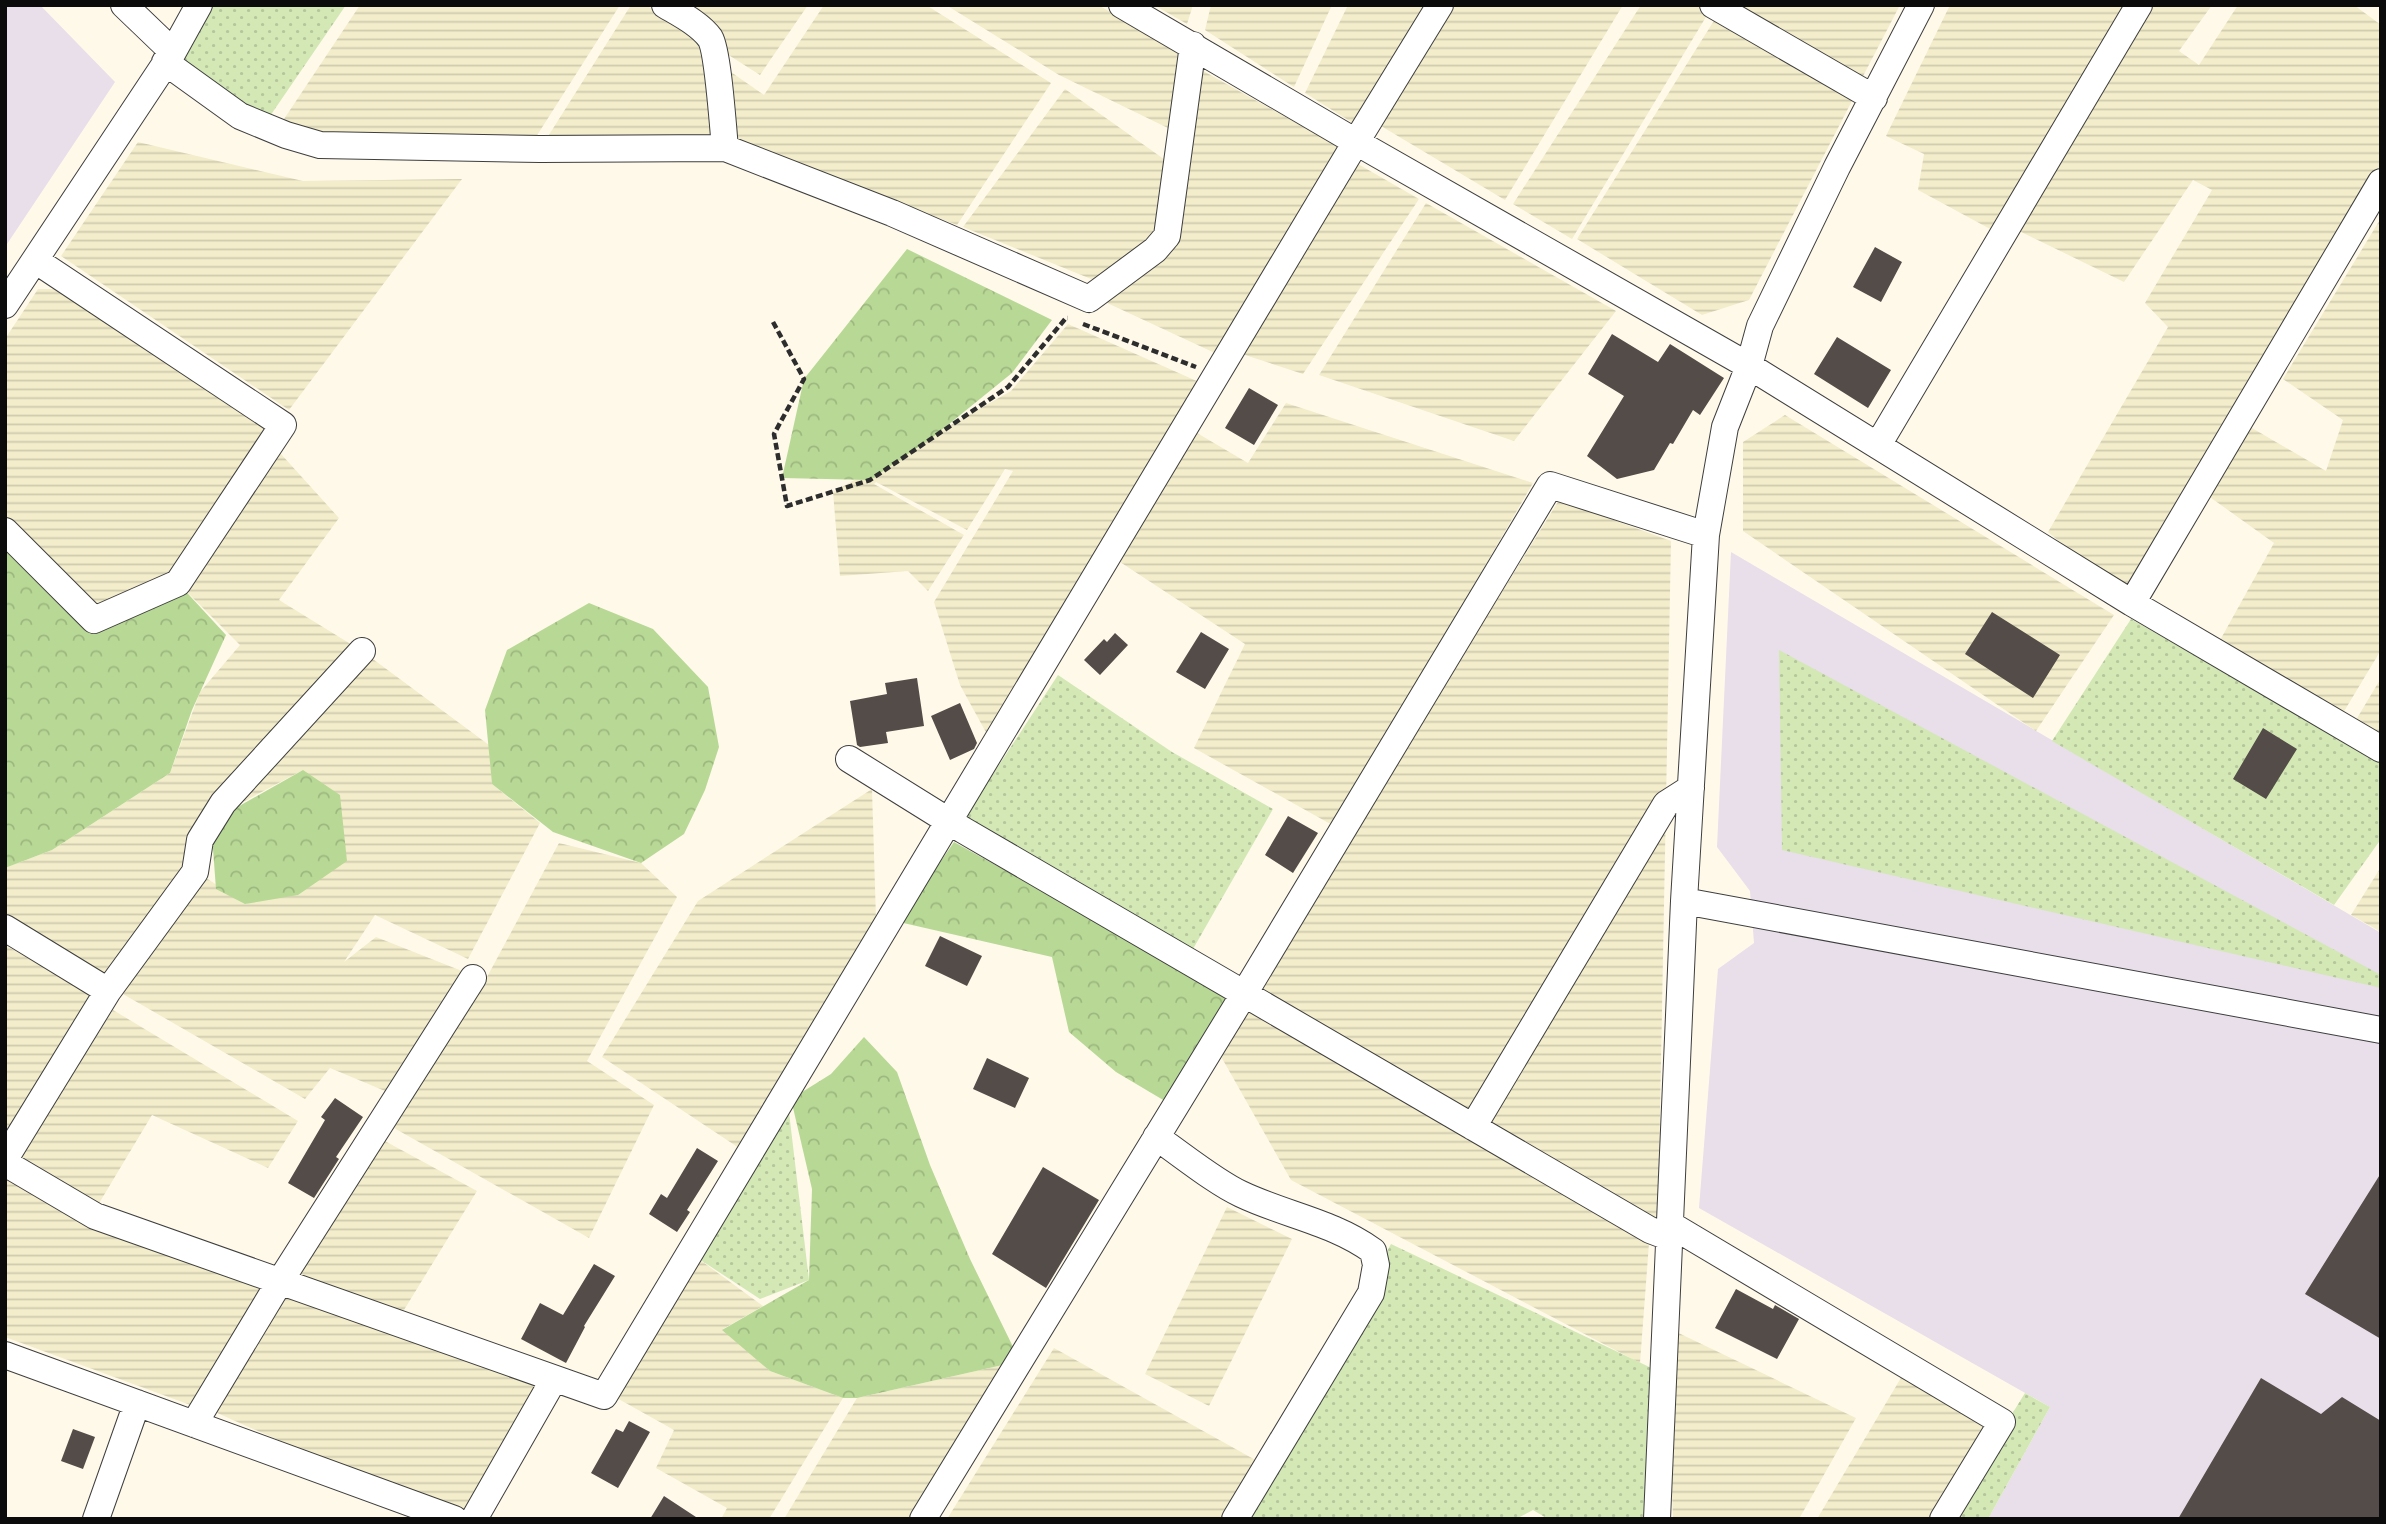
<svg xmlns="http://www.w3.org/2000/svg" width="2386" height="1524" viewBox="0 0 2386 1524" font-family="Georgia,serif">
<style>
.industrial{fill:#e8dfea}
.farmland{fill:url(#farmland-rules);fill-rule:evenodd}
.grass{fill:url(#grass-dots)}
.forest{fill:url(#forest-crowns)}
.building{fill:#544c48}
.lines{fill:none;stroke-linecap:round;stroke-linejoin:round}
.minor-casing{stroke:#3e3e3e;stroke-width:28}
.path{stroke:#2d2d2d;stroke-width:4.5;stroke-dasharray:7 3.5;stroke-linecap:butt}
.minor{stroke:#fff;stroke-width:26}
</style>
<defs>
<pattern id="farmland-rules" width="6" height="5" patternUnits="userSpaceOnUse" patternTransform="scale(1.75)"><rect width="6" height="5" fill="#f3edcb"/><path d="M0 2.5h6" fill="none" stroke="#cfcaad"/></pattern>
<pattern id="grass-dots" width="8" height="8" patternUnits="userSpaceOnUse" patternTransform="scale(1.75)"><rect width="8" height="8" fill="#d3e8b5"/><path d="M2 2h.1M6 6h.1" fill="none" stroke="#b4c69a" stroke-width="1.8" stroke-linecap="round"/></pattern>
<pattern id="forest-crowns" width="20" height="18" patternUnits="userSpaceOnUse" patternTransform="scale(1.75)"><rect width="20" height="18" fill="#b8d895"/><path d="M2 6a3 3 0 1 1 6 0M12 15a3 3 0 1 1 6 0" fill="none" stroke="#9db87f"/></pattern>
</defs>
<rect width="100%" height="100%" fill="#fff9ea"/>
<path class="industrial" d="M5,5H40L115,82L5,247Z
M1731,552L2381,933V1519H1988L2050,1407L1699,1208L1718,969L1754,943L1750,891L1717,847Z"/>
<path class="farmland" d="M360,5H620L529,148L276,131Z
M631,5H646L696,38L705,53L712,140L540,149Z
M684,5H808L760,75L727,54Z
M824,5H926L1051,83L957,225L736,141L728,70L764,95Z
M946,5H1098L1175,48L1182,57L1172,130L1059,75Z
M1154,5H1193L1187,24Z
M1211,5H1332L1294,87L1205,30Z
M1348,5H1428L1356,125L1305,93Z
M1449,5H1623L1505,200L1376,123Z
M1641,5H1698L1709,12L1572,239L1513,204Z
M1747,5H1900L1860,82L1742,13Z
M1950,5H2119L2127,10L1992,230L1918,190L1924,154L1886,136Z
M2149,5H2212L2179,51L2199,65L2238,5H2354L2381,25V182L2240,421L2326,471L2343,420L2283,379L2381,218V650L2337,723L2214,651L2274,543L2200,490L2132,603L2048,532L2168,327L2145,303L2212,190L2193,180L2124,282L2017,230Z
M1715,19L1853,99L1749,300L1702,315L1577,239Z
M1198,68L1341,148L1217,354L1105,302L1173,239Z
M1065,89L1168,162L1158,232L1101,283L963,227Z
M138,142L303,181L462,179L289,410L61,256Z
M1358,164L1419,199L1303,374L1239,353Z
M1426,203L1616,311L1514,441L1319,375Z
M38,289H54L265,425L271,443L339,518L279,600L362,651L489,745L492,784L540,823L468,959L375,915L344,962L376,937L462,971L385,1091L330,1068L305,1099L5,926V868L52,850L170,773L200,692L240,645L178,583L94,620L5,519V339ZM303,770L247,904L195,871L226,811Z
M1068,324L1199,382L988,736L960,685L934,602L1013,471L1005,469L967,530L876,482L874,484L964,535L928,591L908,571L840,576L833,492L1011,391Z
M1286,403L1533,483L1334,826L1194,748L1245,644L1120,562L1197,433L1248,463Z
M1785,415L2114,615L2036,731L1743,531V442Z
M1559,500L1671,541L1658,1219L1257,988Z
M2381,678V749L2350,730Z
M872,789L876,919L739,1148L602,1057L698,901Z
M559,843L641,863L677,897L587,1061L654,1105L589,1238L394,1128L480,990Z
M2381,867V932L2351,915Z
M5,945L96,997L5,1145Z
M1247,1004L1650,1230L1640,1363L1291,1180L1219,1053Z
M113,1010L298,1121L268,1168L152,1115L98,1205L18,1161Z
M383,1140L477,1191L396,1323L554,1379L474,1519H457L215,1412Z
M5,1177L264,1289L196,1407L5,1337Z
M1227,1207L1292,1239L1209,1406L1145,1374Z
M696,1257L763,1306L723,1329L770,1371L843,1398L769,1519H721L727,1508L656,1468L674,1430L615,1397Z
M1666,1327L1856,1418L1799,1519H1673Z
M1054,1348L1268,1467L1235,1519H947Z
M1020,1361L923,1519H784L857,1398Z
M1908,1366L2002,1422L1943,1519H1817Z"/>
<path class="grass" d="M211,5H346L268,119L178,62Z
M2131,619L2381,762V839L2334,905L2052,741Z
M1779,650L2381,975V988L1782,850Z
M1058,675L1172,752L1273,809L1193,949L965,817Z
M788,1104L809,1280L760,1299L696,1257Z
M1391,1244L1664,1374L1657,1519H1548L1533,1510L1516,1519H1246L1268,1467Z
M2025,1393L2050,1407L1988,1519H1947Z"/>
<path class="forest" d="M907,249L1052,320L1012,373L933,437L870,480L782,478L804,379Z
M5,539L94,619L178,583L226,635L192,710L170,773L52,850L5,868Z
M589,603L653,629L708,687L719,747L705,790L684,834L641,863L553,832L492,784L485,710L507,650Z
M303,770L340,795L347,861L298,895L245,904L216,889L211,822Z
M954,842L1231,996L1175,1107L1116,1072L1069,1032L1052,957L899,922Z
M864,1037L897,1072L930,1165L970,1259L1020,1361L857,1398H843L770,1371L722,1330L809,1280L812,1189L791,1099L831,1074Z"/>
<path class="building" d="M1875,247L1902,262L1881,302L1853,287Z
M1612,334L1658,362L1670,344L1724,378L1700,415L1693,410L1673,444L1670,443L1654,470L1617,479L1587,456L1624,396L1588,374Z
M1837,337L1891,370L1868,408L1814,374Z
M1249,388L1278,405L1254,445L1225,428Z
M1992,612L2060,655L2033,698L1965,654Z
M1201,632L1229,649L1205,689L1176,672Z
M1115,633L1128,645L1100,675L1084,660L1104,639L1107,642Z
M917,678L924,726L886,732L888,743L860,747L857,745L850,701L887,694L885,683Z
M960,703L977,743L974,749L950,760L931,716Z
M2263,728L2297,749L2266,799L2233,779Z
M1288,816L1318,833L1293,873L1265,855Z
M940,936L982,956L967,986L925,966Z
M987,1058L1029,1078L1015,1108L973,1089Z
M335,1098L363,1117L336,1157L339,1159L314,1198L288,1183L325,1120L321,1117Z
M697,1148L718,1161L687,1210L690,1212L677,1232L649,1214L661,1194L667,1198Z
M1043,1167L1099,1200L1046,1288L992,1254Z
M2381,1173V1339L2305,1294Z
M594,1264L615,1276L584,1326L585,1327L566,1363L521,1339L540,1303L563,1315Z
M1736,1289L1773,1309L1775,1305L1799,1319L1777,1359L1715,1328Z
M2261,1378L2321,1414L2342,1397L2381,1421V1519H2178Z
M629,1421L650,1432L618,1488L591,1473L616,1429L623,1432Z
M73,1429L95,1437L83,1469L61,1461Z
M664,1496L699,1519H650Z"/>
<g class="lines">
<defs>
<path id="minor" d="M124,5L173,52
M665,5C680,14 700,24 710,38C718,51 723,128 725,148
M1122,5L1356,142L1749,366L2132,603L2381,749
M1713,5L1874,98
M165,62L240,116L286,135L320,145L540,149L725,148L892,213L1089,299L1155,250L1167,236L1193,45
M5,305L173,52L199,5
M1878,445L2139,5
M5,531L94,620L178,583L283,425L35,260
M2132,603L2381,182
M849,759L963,830L1650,1230L1671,1238
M1684,901L2381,1030
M5,928L108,991
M1473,1127L1666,804L1691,788
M1156,1137C1181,1154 1215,1182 1241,1194C1285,1215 1333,1222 1373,1251L1376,1265L1371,1293L1235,1519
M5,1159L108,991L195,872L200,840L223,803L362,651
M5,1163L95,1216L604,1396L1356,142L1440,5
M1671,1225L2002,1422L1943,1519
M5,1355L454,1519
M194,1424L279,1283L473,978
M96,1519L137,1403
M474,1519L554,1379
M923,1519L1244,994L1550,485L1706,535
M1657,1519L1684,901L1706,535L1725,427L1749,366L1760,326L1837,167L1921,5"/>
</defs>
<use href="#minor" class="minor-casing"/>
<path class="path" d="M773,322L804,379L774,434L787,506L870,480L1008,387L1066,318H1068
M1083,324L1196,367"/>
<use href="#minor" class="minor"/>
</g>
<rect width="2386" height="1524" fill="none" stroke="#0b0b0b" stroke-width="14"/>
</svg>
